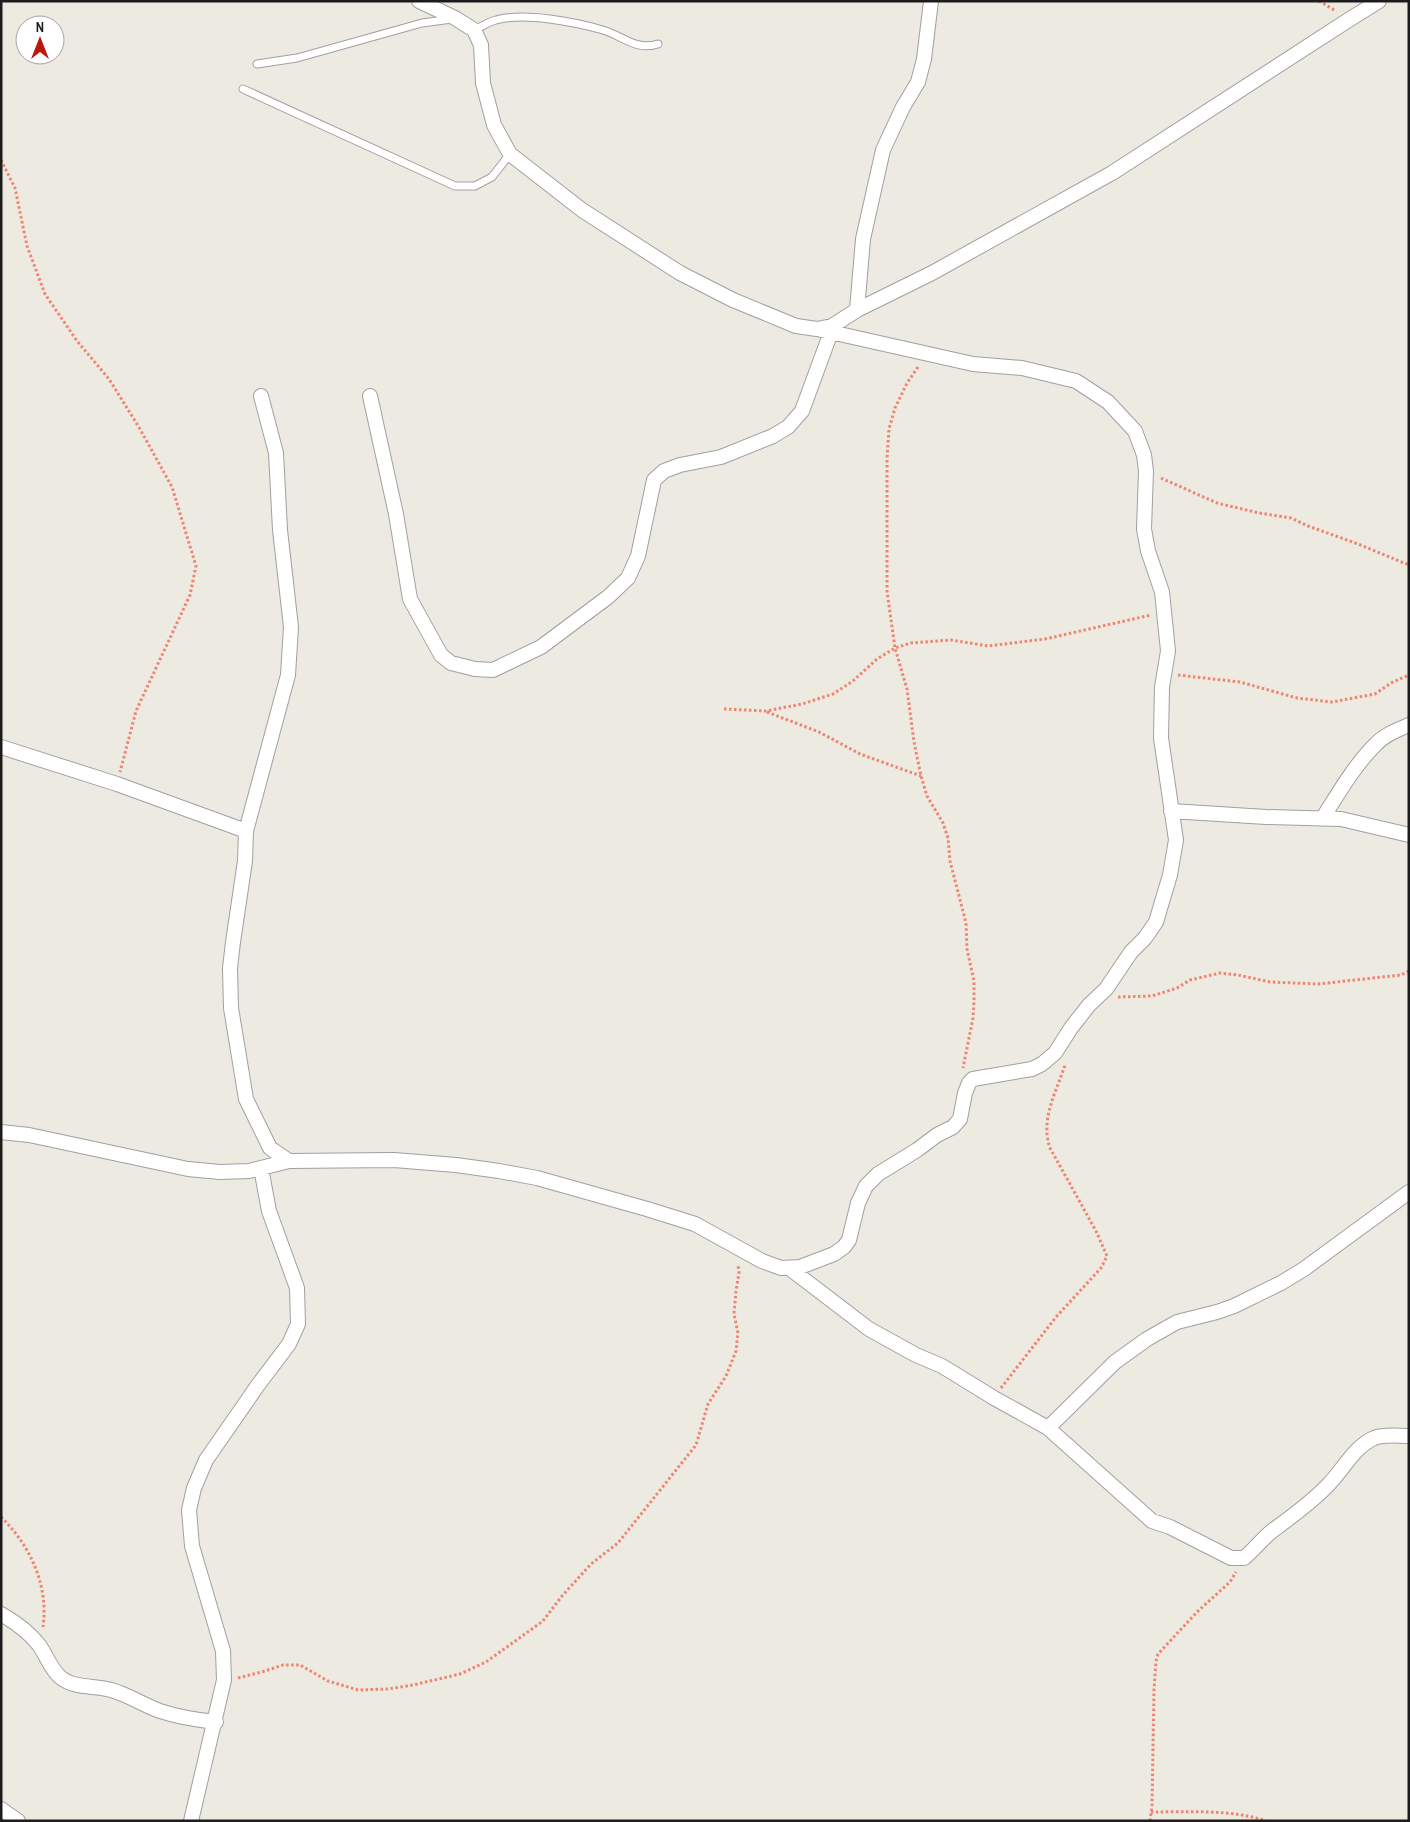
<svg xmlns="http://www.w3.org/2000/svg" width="1410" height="1822" viewBox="0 0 1410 1822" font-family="'Archivo Narrow',sans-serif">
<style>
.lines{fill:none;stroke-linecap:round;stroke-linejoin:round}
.service-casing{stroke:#a0a0a0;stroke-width:9}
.minor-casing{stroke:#a0a0a0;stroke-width:16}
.path{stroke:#ef8471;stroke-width:3;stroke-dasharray:2.5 2.5;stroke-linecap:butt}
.service{stroke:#fff;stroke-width:7}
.minor{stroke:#fff;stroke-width:14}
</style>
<rect width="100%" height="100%" fill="#edeae2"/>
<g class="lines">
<defs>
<path id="service" d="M474,30C481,27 488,22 496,20C524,12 575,22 603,30C623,36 636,51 658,44
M257,64L297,58L422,23L452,19
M243,89L455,186H475L492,177L510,154"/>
<path id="minor" d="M419,1L455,18L474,30L481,45L483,83L494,125L510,154L582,210L680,273L733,300L796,326L817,329L832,326L857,310L932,273L1112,173L1350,19L1379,1
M857,310L863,239L883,150L903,107L918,82L924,59L931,1
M261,396L276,453L280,530L291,627L288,675L246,831L245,861L233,942L230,968L231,1008L246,1099L270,1148L289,1161
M370,396L396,514L410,599L441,655L451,663L475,669L493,670L541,647L608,597L628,578L638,556L654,480L664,471L680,465L721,457L773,436L788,427L802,411L831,332
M1,747L117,784L246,831
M1171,811L1266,817L1341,819L1409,835
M1322,819C1338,794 1354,766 1375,745C1384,735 1397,730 1409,725
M1,1132L29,1135L188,1169L220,1172L249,1171L289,1161L394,1160L456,1165L499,1171L537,1178L647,1209L695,1224L762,1261L781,1268L800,1267L834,1254L844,1247L849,1240L858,1203L866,1186L878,1174L917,1150L937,1135L953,1127L960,1119L965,1093L969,1083L973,1079L1032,1069L1042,1064L1055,1053L1071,1028L1089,1005L1106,989L1131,952L1145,938L1156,922L1170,875L1176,840L1161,738L1162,687L1168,651L1162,592L1148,551L1144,529L1146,471L1144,455L1135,431L1108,402L1076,381L1022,368L973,364L817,329
M789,1268L869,1329L916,1355L942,1366L994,1398L1048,1428L1152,1521L1170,1527L1231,1558H1244C1254,1550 1262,1539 1272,1531C1291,1517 1311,1503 1328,1485C1343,1470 1354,1447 1374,1438C1385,1434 1398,1436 1409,1436
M1048,1428L1115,1362L1147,1339L1177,1322L1217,1312L1234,1306L1281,1283L1304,1269L1409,1192
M1,1614C15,1622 30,1633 39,1645C47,1656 50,1668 60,1677C74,1689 95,1685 111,1690C129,1695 143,1705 160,1711C178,1717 197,1720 216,1722
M1,1809L18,1821
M191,1821L224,1680L223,1651L192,1546L189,1510L194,1488L206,1460L258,1385L289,1344L298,1324L297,1288L269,1211L261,1168"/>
</defs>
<use href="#service" class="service-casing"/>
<use href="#minor" class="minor-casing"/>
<path class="path" d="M1319,1L1336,11
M1,160L15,188L27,246L45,294L77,341L109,379L140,429L172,487L196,566L190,595L136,711L120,772
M918,367L907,383L895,408L889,429L887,459V591L895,648L907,689L914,742L921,776L927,796L943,823L948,838L950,861L966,923L967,949L974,981V1001L973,1018L963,1068
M1161,478L1217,503L1259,513L1291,518L1308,526L1358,544L1409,565
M1178,675L1240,682L1297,698L1332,702L1375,694L1391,683L1409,675
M724,709L766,711L802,704L833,694L853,681L877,659L895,648L911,643L951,640L988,646L1045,639L1151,615
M767,712L819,732L860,754L921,776
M1118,997L1152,996L1177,988L1190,980L1220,973L1238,975L1270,982L1318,984L1401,975L1409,971
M1001,1388L1056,1317L1101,1268L1107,1256L1096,1231L1050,1148C1040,1119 1056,1093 1065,1065
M1,1517C30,1545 49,1586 43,1627
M238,1678L265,1671L283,1665H300L328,1681L358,1690L388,1689L413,1685L460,1674L486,1662L543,1621L562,1596L591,1564L618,1543L696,1445L708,1404L726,1376L736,1351L738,1333L734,1314L736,1291L739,1273L738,1265
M1151,1812C1187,1812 1232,1809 1266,1821
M1150,1821L1152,1806L1154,1690L1156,1661L1158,1654L1197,1612L1230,1582L1236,1572"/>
<use href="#service" class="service"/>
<use href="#minor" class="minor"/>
</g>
<rect width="1410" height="1822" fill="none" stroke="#1c1c1c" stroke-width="5"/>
<g transform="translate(40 40)"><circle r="24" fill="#ffffff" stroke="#a4a4a4"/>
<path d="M0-4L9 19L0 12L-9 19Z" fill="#ba160e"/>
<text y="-8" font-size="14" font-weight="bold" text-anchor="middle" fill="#1c1c1c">N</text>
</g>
</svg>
